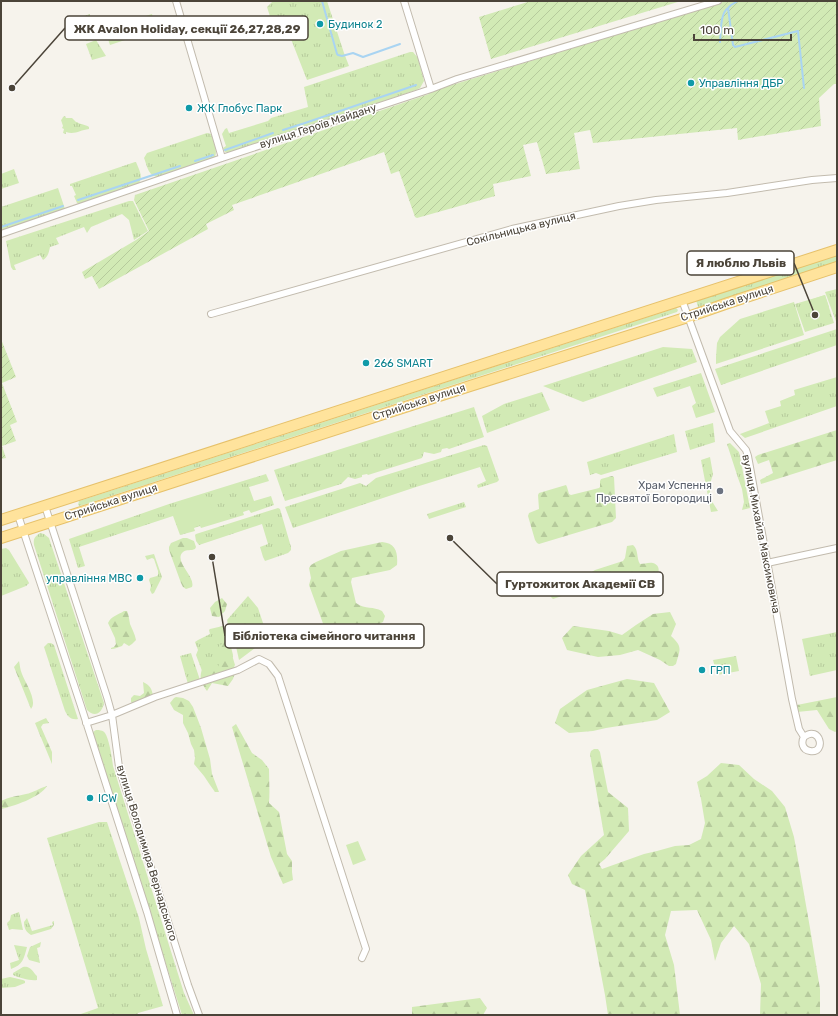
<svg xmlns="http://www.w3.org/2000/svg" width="838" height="1016" viewBox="0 0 838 1016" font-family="Rubik,sans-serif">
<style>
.grass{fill:url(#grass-tufts)}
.forest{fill:url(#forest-firs)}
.garden{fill:url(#garden-furrows)}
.pitch{fill:#d2eab5}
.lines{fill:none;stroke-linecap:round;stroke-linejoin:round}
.stream{stroke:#a9d4f2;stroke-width:2}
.minor-casing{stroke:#c2bbae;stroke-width:8}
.primary-casing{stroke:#e6c16a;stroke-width:12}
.minor{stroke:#fff;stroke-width:6}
.primary{stroke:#ffe39c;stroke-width:10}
.culture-dot{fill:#0f9aa8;stroke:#fff;stroke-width:1.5}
.worship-dot{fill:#6b7280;stroke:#fff;stroke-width:1.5}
.labels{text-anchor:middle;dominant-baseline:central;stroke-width:3;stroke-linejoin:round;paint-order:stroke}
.culture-label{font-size:11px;fill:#0d838f;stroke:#fff;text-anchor:start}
.street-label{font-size:11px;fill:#4b4439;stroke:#fff}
.worship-label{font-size:11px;fill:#5b616d;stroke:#fff;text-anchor:end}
.leader{fill:none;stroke:#4b4439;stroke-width:1.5}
.callout-dot{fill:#4b4439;stroke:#fff;stroke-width:1.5}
.callout{fill:#fff;stroke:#4b4439;stroke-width:1.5}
.callout-label{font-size:12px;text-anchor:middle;font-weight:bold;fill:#4b4439}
</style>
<defs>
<pattern id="grass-tufts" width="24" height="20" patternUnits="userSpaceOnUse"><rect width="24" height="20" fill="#d2eab5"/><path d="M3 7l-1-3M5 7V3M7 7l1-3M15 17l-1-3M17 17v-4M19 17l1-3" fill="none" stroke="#b6ca9c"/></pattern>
<pattern id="forest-firs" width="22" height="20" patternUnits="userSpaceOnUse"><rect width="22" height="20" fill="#d2eab5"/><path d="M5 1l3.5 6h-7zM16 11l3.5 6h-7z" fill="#b6ca9c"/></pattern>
<pattern id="garden-furrows" width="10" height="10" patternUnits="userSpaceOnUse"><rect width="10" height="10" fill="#d2eab5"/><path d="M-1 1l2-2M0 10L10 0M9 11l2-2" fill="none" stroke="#b6ca9c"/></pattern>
</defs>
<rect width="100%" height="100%" fill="#f6f3ec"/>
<path class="grass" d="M273,1H327L344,53L349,66L307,80L289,34L285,28L282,27L274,29L267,7Z
M90,14V32L94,39L86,41L78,18Z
M152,14L153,18C150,20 147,24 143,26C138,29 132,26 127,28C119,31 118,37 107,36L105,29Z
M156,22L158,29L110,45L108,39C119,41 119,33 128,30C132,29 137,31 141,29C146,28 151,24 156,22Z
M96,40L106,56L92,60L86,44Z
M410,52H413L418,58L424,81L420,88L416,90L230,153L225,152L223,148L226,146L222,134L225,129L227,128L229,133L268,121L271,118L308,107L304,87Z
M65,116L66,118H72L76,122H77C81,125 85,124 89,127V129C80,130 75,135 66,132V134L63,133L64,129L62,128L63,126L61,120L62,119L63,117Z
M207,133L211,134C213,141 219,152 214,158L159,177C148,176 148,168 144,158L147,153Z
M135,162H136C139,170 144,176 138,185L81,204L77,203L74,196L76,195L72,186H70V184Z
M14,169L19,183L1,189V174Z
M58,188L65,209L1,231V207Z
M129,201H133L148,231L134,240L129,220L122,214L91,227L87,233L84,227L56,238L59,244L50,247C49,252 48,257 43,260L40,255L14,265L16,270H13L11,267L6,241Z
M837,255V262L698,307L696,300Z
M837,289V324L825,292Z
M825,295L834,323L805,332L795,304Z
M794,302L804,335L716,364V357L717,343L720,337L740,319Z
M676,308L678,310L677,312L80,506L78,505L79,501Z
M837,329V345L721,385L715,369Z
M663,347L692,349L697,362L583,402L543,386Z
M701,373L715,412L696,418L692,406L696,403L690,386L657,397L653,388Z
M837,377V406L745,438L740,434L769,423L765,411L781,406L780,401L795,395L794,390Z
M542,392L550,410L487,433L482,416L504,404Z
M474,407L484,437L449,449L447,448L442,449L441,452L434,454L424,452L422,458L368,475L367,474L362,475V477L355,479L348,477L341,484L285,501L274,470Z
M713,423L715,442L690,450L685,431Z
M674,434L677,452L601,475L596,473L590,475L587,462Z
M730,443L739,452L750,508L742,510L744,502L742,489L738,478L727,444Z
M484,445L487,446L499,480L497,482L478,488L477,485L486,481L480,467L416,487L293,528L285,507L360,483L366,486L376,478Z
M710,457L713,474L710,484V492L713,503L718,511L711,512L701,460Z
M266,474L269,481L249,487L254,501L271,496L274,505L251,513L249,510L243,512L244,515L201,528L200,526L194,528L195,531L180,535L173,516L79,547L85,566L78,568L69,539L169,504Z
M464,502L466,507L429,519L427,514Z
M278,508L280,509L291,547V550L288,553L265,561L263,557L260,547L268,544L262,524L199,545L196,541L195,535L196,534Z
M40,533L44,534L49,538L104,703C102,713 95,718 87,710L34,545C33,539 35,536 40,533Z
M6,548L9,550L28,581L29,583L26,586L1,596V549Z
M154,554L162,577L154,593L152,594L150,590L151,586L149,580L150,578L157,576L158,575V571L154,559L152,558L147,560L145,556Z
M248,596L258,608L266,632L259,645L239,660L233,633L229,628L227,620Z
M223,626L224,628L235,665L233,668L204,676L196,655L198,650L195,642L198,640L210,634L209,630L210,629Z
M837,632V670L810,676L802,639Z
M48,643H51L54,645L78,719C71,720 68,717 65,711L44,647Z
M191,653L200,680L188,684L180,656Z
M736,656L739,671L717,675L713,660Z
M96,730C99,730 103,730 105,733C109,739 112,757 113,766L184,993L194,1015H182L93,732Z
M99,822H107L139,918L146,949L163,1006L138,1013L137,1015H78L98,1008L47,838Z
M19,912L23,930L12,929L9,930L7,923L10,920L11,915Z
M27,918L32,931L53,925L52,922L54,921V925L51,929L31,935C26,932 24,928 24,922Z
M41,942L40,947L37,948L40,963L29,960L27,956L30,947Z
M14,945L27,947C24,958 23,965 11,969L10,963L19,960Z
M23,967C30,965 33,972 37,976V980C30,981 20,978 13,975V973Z
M10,977L23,980L25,981V983L15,987L1,988V979Z"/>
<path class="forest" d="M837,430V460L761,484L760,480L773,473L769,460L758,464L755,457L758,455Z
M612,476L614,477L616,518L612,522L539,544L537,543L535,540L528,516L529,513L539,509L538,495L539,493L566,485L567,487L569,494L571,495L599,488L600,487V481L601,479Z
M183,538H187L194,541L196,547L195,549C191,551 187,549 183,552C173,561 196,577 192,587L186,589L183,587L181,583L169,550V547L171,543Z
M382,542C396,543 398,553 397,565L390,570L352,578L351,582L356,603C366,610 373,606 382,611L385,616L383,622C371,629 362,624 350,625C343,627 335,631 328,633L325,629L309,585L311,578L309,568L311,565L316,562L341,551Z
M633,545C639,550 636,558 640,564C644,564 649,562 653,563C663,566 658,577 652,581L623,576L601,585L580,590L553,599C548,595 546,587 549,581L563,576L574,580L585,576L595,570L623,561L625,558L627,546Z
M222,598L227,604L225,611L219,617L212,616L210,608L215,602Z
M124,611H127C129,615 129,619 130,624C132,629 135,634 136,640L132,644L129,646L124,643L122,646C118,647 115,649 111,649V648L114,647L116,644L115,638L108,623C111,616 118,615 124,611Z
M670,612L676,624L671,636C683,647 680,649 676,664L673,666H669L660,660L638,650L620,655L598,657L567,650L562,638L573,626L609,631L622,635L636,625L653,614Z
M225,642L231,647L233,655L232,662L236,670L233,679L228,686L212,683L207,691C201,682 199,679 202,669H217L220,662L217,654L219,646Z
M19,661C20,665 20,670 22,674C25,682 38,701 31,709L14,667Z
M627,679L654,683L670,712L657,720L606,728L593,731L569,733L555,723L560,709L587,690Z
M143,682C150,685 152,689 153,696L134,705L131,702V698L134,695L140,696L144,693Z
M176,697L183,698L189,701L193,707L201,728L210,759L212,774L219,792H215L210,785L204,776L194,764L195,758L194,750L191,744L188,733L183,723V715L174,710L170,703L174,698Z
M837,697V731L835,732L829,729L817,710L797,712L796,708L797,705Z
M46,718L49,723L43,724L41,727L52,752V764L35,723Z
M236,724L252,753L262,760L269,769C269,780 270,792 269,803L279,812L287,854L292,861V872L293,880L283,884L271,857L232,727Z
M594,749H598L600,752L608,792L628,808L629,831L605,859L599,864L602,869L644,854L657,851L675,846L689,845L701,839L705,823L701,799L697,782L707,776L721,763L739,765L754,779L772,791L785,807L794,837L810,928L820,989V1015H760L761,984L749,944L734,926L721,943L715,961L711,940L697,910L671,911L665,935L674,965L680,1015H608L605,995L585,890L572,884L568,875L581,856L604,835L590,754L591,751Z
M47,786C41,797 12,807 1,809V801C9,797 17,796 26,794C33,793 39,788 47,786Z
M480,998L487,1008L483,1015H412V1007Z"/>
<path class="garden" d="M531,1H681L491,59L479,17Z
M726,1H837V84H834L819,98L821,126L738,140L737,128L593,143L590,130L574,133L580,169L546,174L537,142L523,145L531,176L493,184L495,196L417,218L415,217L399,171L391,174L384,152L232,205L234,210L206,224L208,229L99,289L92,276L85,279L82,272L136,240L149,231L134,200L135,195L429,94V92Z
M1,339L16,377L2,383L17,422L10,425L16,441L2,446L6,458L1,459Z"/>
<path class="pitch" d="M825,295L829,307L814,312L810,300Z
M208,496L216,520L180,532L172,508Z
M358,841L366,860L353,865L346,845Z"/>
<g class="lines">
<path class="stream" d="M322,1L337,54L338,55L342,56L353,53L363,57L400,44
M738,1L731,5L728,8L733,45L735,47L798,31L804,88
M720,42C721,33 720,13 728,8
M283,130L305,123L416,85
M225,150L273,133
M195,161L213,155
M78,200L180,166
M1,227L63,206"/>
<defs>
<path id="minor" d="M176,1L222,158
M404,1L431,89
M1,234L222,158L431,89L457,79L718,1
M682,300L730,431L746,450L748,456L792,699L799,729L804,737C801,742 802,750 810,751C827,754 820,724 804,737
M211,314L512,229L619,206L656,200L727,193L812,180L837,178
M45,506L107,697L112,715L119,767L188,985L199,1015
M18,515L81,706L147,912L177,1015
M767,563L837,548
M86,723L112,715L155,697L238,670L259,659L269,664L278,676L366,949L362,958"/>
<path id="primary" d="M1,520L837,250
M1,538L470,386L688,317L728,303L837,267"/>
</defs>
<use href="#minor" class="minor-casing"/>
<use href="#primary" class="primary-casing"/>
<use href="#minor" class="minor"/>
<use href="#primary" class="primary"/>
</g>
<g class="culture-dot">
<circle cx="320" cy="24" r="4"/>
<circle cx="691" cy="83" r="4"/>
<circle cx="189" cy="108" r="4"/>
<circle cx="366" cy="363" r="4"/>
<circle cx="140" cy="578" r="4"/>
<circle cx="702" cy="670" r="4"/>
<circle cx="90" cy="798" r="4"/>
</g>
<circle class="worship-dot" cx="720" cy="491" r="4"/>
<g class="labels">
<g class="culture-label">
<text x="328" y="24">Будинок 2</text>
<text x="699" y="83">Управління ДБР</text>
<text x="197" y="108">ЖК Глобус Парк</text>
<text x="374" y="363">266 SMART</text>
<text x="132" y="578" text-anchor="end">управління МВС</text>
<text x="710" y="670">ГРП</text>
<text x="98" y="798">ICW</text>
</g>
<g class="street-label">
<text transform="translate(318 126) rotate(-18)">вулиця Героїв Майдану</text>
<text transform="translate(521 229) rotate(-14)">Сокільницька вулиця</text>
<text transform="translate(727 303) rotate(-18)">Стрийська вулиця</text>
<text transform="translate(419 402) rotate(-18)">Стрийська вулиця</text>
<text transform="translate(111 502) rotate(-18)">Стрийська вулиця</text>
<text transform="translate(761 534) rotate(79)">вулиця Михайла Максимовича</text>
<text transform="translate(147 853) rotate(73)">вулиця Володимира Вернадського</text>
</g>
<g class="worship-label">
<text x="712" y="485">Храм Успення<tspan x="712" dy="13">Пресвятої Богородиці</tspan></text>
</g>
</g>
<path class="leader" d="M12 88L65 28M815 315L794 263M450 538L497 584M212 557L225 636"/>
<g class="callout-dot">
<circle cx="12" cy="88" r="4"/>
<circle cx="815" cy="315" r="4"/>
<circle cx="450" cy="538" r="4"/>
<circle cx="212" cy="557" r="4"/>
</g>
<g class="callout">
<rect x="65" y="16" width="243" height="24" rx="4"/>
<rect x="687" y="251" width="107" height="24" rx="4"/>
<rect x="497" y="572" width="166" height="24" rx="4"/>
<rect x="225" y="624" width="199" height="24" rx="4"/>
</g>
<g class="callout-label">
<text x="187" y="33">ЖК Avalon Holiday, секції 26,27,28,29</text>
<text x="741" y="267">Я люблю Львів</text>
<text x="580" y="588">Гуртожиток Академії СВ</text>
<text x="324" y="640">Бібліотека сімейного читання</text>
</g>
<rect width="838" height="1016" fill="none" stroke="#4b4439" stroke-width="4"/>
<path d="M694 34v6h97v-6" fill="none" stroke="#4b4439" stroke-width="2"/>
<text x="700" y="34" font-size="12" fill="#4b4439" stroke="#ffffff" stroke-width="3" paint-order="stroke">100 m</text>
</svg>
